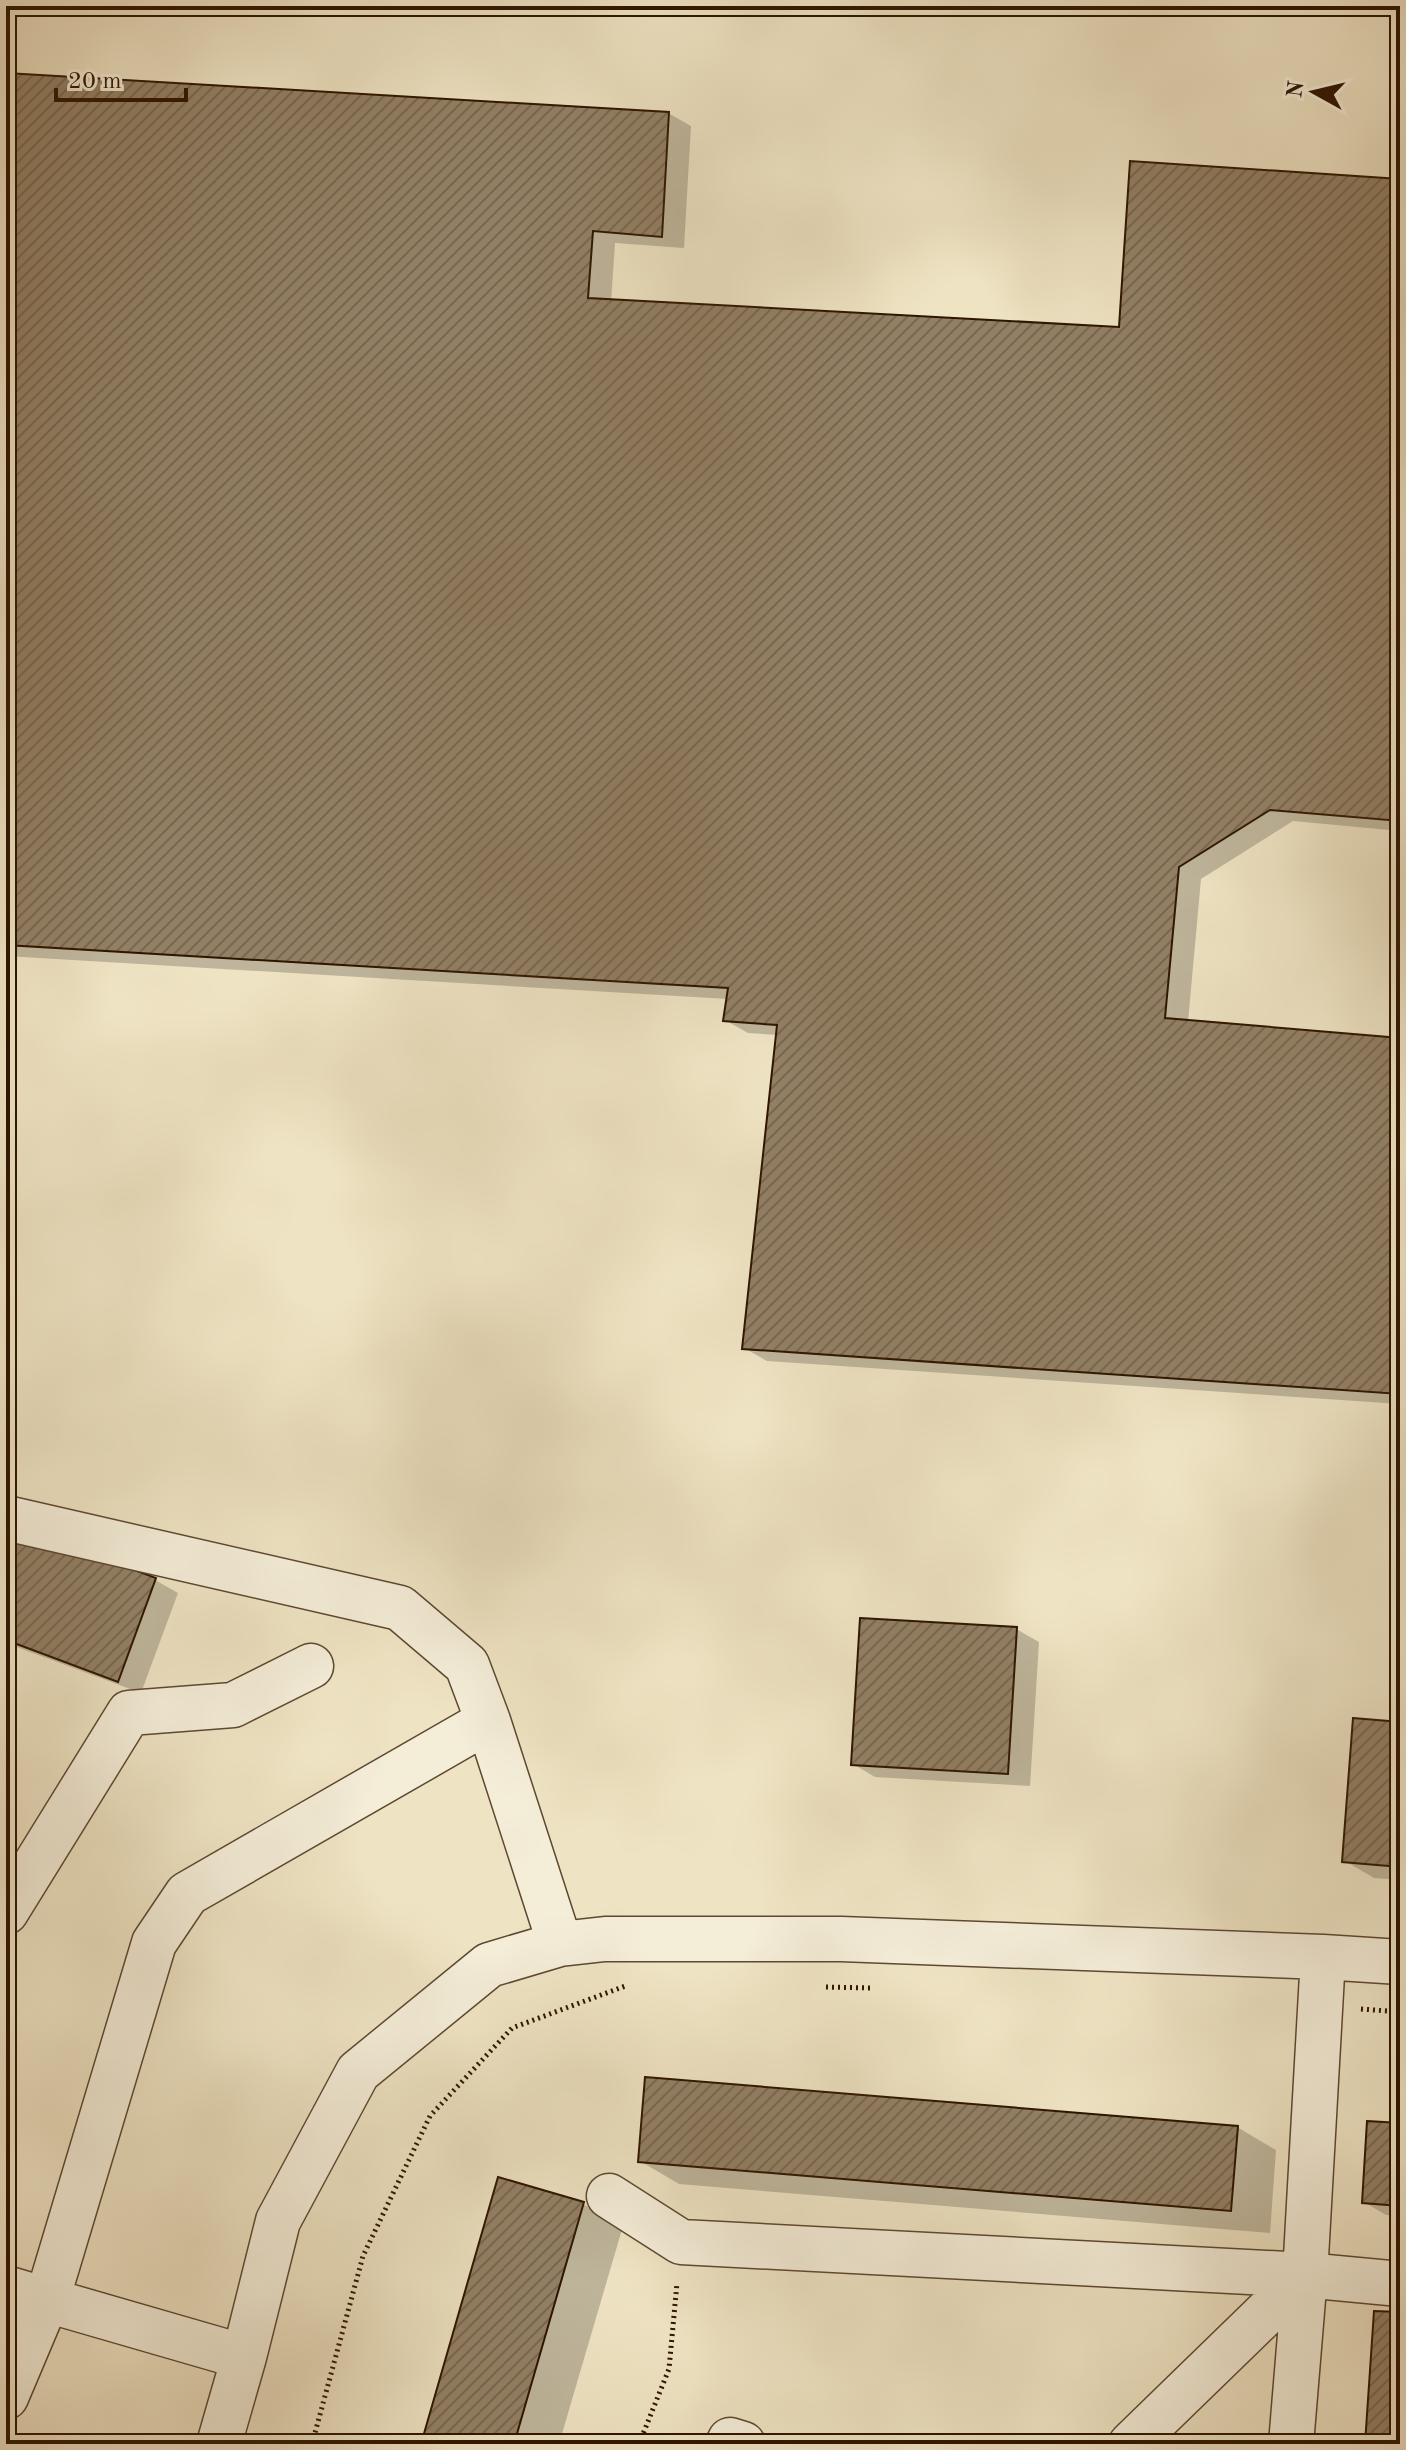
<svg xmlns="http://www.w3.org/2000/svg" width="1406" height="2450" viewBox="0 0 1406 2450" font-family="'Old Standard TT',serif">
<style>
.shadow{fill:#0003}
.building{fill:url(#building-hatch);stroke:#2e1500;stroke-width:2}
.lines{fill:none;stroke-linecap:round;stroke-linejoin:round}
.minor-casing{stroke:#5e4831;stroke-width:47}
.path{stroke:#2e1500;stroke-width:5;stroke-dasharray:2 4;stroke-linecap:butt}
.minor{stroke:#f4edd8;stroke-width:44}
</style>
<defs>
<pattern id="building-hatch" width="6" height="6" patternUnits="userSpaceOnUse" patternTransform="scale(2)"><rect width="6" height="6" fill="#928065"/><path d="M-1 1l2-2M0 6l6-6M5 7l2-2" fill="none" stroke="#786851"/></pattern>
</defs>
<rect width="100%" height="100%" fill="#eee3c3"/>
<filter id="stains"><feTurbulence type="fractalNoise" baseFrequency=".0025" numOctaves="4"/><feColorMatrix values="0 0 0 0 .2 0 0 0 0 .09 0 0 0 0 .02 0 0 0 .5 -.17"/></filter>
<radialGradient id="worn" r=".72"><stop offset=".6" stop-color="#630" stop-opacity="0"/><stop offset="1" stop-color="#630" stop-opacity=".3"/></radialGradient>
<path class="shadow" d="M6,99L668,113L691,126L684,248L615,243L611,302L1121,330L1400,181V831L1293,821L1201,879L1188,1022L1400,1040V1404L767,1361L744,1348L778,1035L748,1033L725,1020L728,999L6,956Z
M6,1524L155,1580L178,1593L141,1693L6,1643Z
M1016,1629L1039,1642L1030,1786L875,1777L853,1764Z
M1400,1724V1880L1374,1878L1345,1861Z
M1400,2125V2216L1386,2215L1364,2202Z
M1237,2127L1276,2150L1270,2233L679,2184L640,2161Z
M583,2204L623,2226L559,2444H423Z"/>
<path class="building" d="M6,73L669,112L662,237L593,231L588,298L1119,327L1130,161L1400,179V821L1270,810L1179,867L1165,1018L1400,1038V1394L742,1349L777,1025L723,1021L728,988L6,945Z
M6,1522L156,1578L118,1682L6,1640Z
M860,1618L1017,1627L1008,1774L851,1765Z
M1353,1718L1400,1722V1867L1342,1862Z
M645,2077L1238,2126L1231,2211L638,2162Z
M1367,2121L1400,2123V2206L1362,2203Z
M498,2177L584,2202L514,2444H421Z
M1374,2311L1400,2312V2444H1365Z"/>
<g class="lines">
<defs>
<path id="minor" d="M6,1518L400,1608L467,1665L488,1721L560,1944
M6,1912L129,1713L233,1705L311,1666
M609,2196L681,2242L1305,2275
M6,2288L47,2300L6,2397
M244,2357L47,2300L154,1943L187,1894L488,1721
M219,2444L244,2357L278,2221L358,2072L489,1965L560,1944L605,1939H841L1323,1957L1400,1962
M728,2444L730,2440L743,2444
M1131,2444L1305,2275L1400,2284
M1291,2444L1305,2275L1323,1957"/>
</defs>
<use href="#minor" class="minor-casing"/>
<path class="path" d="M826,1987L872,1988
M1361,2009L1400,2012
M312,2444L363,2256L430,2116L512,2028L628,1985
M639,2444L669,2369L677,2283"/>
<use href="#minor" class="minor"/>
</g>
<rect width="1406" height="2450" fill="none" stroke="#eee3c3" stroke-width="32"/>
<rect x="8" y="8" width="1390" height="2434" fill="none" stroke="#2e1500" stroke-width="4"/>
<rect x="16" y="16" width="1374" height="2418" fill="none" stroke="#2e1500" stroke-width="2"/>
<g transform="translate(1314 92) rotate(278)" stroke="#f4edd8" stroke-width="6" paint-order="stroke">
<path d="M0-6L14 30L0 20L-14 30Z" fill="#2e1500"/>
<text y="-12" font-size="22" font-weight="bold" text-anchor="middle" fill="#2e1500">N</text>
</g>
<path d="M56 88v12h130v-12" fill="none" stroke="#2e1500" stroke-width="4"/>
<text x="68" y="88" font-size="24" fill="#2e1500" stroke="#f4edd8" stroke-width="6" paint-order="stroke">20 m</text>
<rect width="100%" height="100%" filter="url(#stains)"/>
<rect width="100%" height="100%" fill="url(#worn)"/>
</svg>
